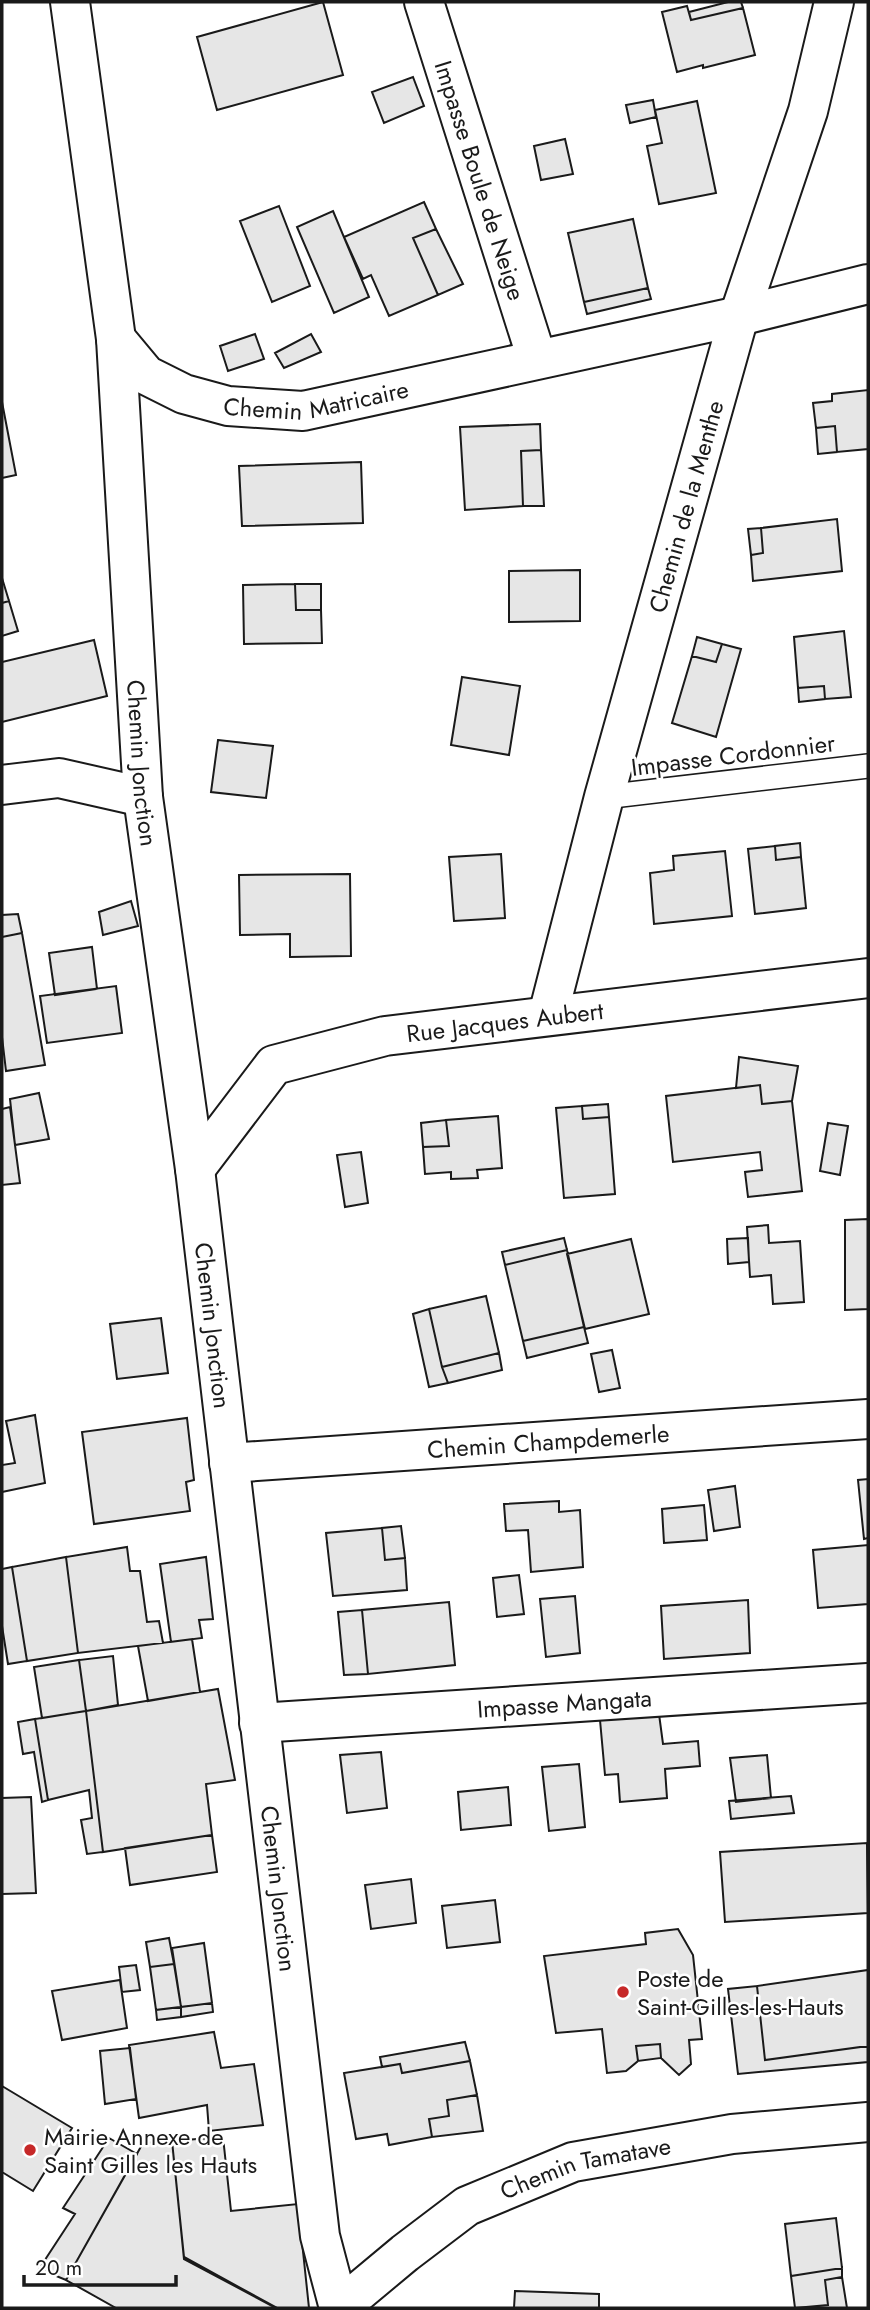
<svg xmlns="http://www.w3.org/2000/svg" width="870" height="2310" viewBox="0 0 870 2310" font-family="Jost,sans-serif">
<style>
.building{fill:#e6e6e6;stroke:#1a1a1a;stroke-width:2}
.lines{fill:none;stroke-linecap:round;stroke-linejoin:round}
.service-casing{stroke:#1a1a1a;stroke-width:26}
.minor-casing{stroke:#1a1a1a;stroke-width:42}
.tertiary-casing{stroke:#1a1a1a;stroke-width:42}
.service{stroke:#fff;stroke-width:23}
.minor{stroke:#fff;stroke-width:38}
.tertiary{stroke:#fff;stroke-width:38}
.poi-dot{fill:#c62828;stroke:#fff;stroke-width:2.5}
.labels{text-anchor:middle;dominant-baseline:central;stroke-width:5;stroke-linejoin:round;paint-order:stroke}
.street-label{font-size:24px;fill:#1a1a1a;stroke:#fff}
.poi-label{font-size:24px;fill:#1a1a1a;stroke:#fff;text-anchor:start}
</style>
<rect width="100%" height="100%" fill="#fff"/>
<path class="building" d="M323,2L343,75L217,110L197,37Z
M728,2H741L743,8L691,20L689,12Z
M687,6L691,20L743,8L755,55L703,68V65L677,72L662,12Z
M413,77L424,106L384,123L372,92Z
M653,100L656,117L630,123L626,105Z
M697,101L716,193L659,204L647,146L662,143L655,110Z
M565,139L573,174L541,180L534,146Z
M424,202L436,229L413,238L438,295L389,316L371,275L363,279L344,237Z
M279,206L310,286L272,302L240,221Z
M333,211L369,297L334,313L297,227Z
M633,219L648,288L584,302L568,233Z
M436,229L463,284L438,295L413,238Z
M648,288L651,299L587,314L584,302Z
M255,334L264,359L228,371L220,346Z
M311,334L321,352L284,368L275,353Z
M868,390V449L837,452L835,426L816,428L813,403L832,401V394Z
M2,402L16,475L2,478Z
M540,424L541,450L521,451L523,506L465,510L460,427Z
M835,426L837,452L818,454L816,428Z
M541,450L544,506H523L521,451Z
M361,462L363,523L242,526L239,466Z
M837,519L842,571L753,581L751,555L763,553L761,528Z
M761,528L763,553L751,555L748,529Z
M580,570V621L509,622V571Z
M2,578L9,601L2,603Z
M295,584H321V610H296Z
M295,584L296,610H321L322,643L244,644L243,585Z
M9,601L18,631L2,636V603Z
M844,631L851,697L825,699L824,686L798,688L794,637Z
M697,637L722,644L716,662L692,656Z
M94,640L107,696L2,722V662Z
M722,644L741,649L716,737L672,723L692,656L716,662Z
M462,677L520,686L509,755L451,745Z
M824,686L825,699L799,702L798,688Z
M218,740L273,746L266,798L211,792Z
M800,843L801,857L776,860L775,846Z
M775,846L776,860L801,857L806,908L755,914L748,849Z
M725,851L732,916L654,924L650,873L674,870L673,856Z
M501,854L505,918L454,921L449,857Z
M350,874L351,956L290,957V934L240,935L239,875Z
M131,901L138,926L103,935L99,912Z
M18,914L22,933L2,937V915Z
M22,933L45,1065L6,1071L2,1037V937Z
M92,947L97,989L55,995L49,953Z
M116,986L122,1033L47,1043L40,996Z
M739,1057L798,1066L792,1101L762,1104L760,1085L736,1088Z
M760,1085L762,1104L792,1101L802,1191L748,1197L745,1172L762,1170L760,1152L673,1162L666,1096Z
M39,1093L49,1139L15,1145L10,1099Z
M608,1104L609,1117L583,1119L582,1106Z
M582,1106L583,1119L609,1117L615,1194L564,1198L556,1108Z
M10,1107L20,1183L2,1185V1109Z
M498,1116L502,1168L477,1170L478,1178L451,1179V1172L425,1174L423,1147L449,1146L446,1120Z
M446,1120L449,1146L423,1147L421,1123Z
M828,1123L848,1126L840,1175L820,1171Z
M361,1152L368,1203L345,1207L337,1155Z
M868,1219V1309L845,1310V1220Z
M768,1225L769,1243L800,1241L804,1302L773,1304L771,1275L750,1277L747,1227Z
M564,1238L567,1250L505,1265L502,1252Z
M748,1238L749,1262L728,1264L727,1239Z
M631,1239L649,1314L585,1329L567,1254Z
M567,1250L584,1327L523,1341L505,1265Z
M486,1296L499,1353L442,1367L429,1309Z
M429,1309L442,1367L448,1383L429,1387L413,1314Z
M161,1318L168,1373L117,1379L110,1324Z
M584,1327L588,1343L527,1358L523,1341Z
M612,1350L620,1388L599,1392L591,1354Z
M499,1353L502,1370L448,1383L442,1367Z
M35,1415L45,1483L2,1492V1465L15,1463L6,1421Z
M187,1418L194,1480L186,1482L190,1511L94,1524L82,1432Z
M868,1479V1538L864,1539L858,1480Z
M735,1486L740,1527L714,1531L708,1490Z
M559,1501V1512L580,1510L583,1567L531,1572L528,1530L506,1531L504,1504Z
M704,1505L707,1540L664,1543L662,1509Z
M401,1526L405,1558L385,1560L382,1528Z
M382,1528L385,1560L405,1558L407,1590L333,1596L326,1533Z
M868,1545V1604L818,1608L813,1550Z
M127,1547L130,1571H140L147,1622L159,1621L163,1643L78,1653L66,1557Z
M66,1557L78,1653L27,1661L12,1567Z
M206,1557L213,1619L199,1620L202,1638L171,1642L160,1564Z
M12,1567L27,1661L8,1664L2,1626V1569Z
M519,1575L524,1614L497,1617L493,1578Z
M575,1596L580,1653L546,1657L540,1599Z
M748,1600L750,1653L664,1659L661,1606Z
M449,1602L455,1665L368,1674L362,1610Z
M362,1610L368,1674L344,1675L338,1612Z
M192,1639L200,1692L148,1701L138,1646Z
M113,1656L118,1705L86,1711L79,1660Z
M79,1660L86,1711L42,1718L34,1667Z
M218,1689L235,1780L206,1784L212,1835L103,1852L86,1711Z
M86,1711L103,1852L87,1854L81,1820L92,1818L89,1790L48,1800L35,1719Z
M659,1714L663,1744L698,1741L700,1766L665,1769L667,1798L620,1802L618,1774L605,1775L600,1720Z
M35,1719L48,1800L42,1802L34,1752L23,1754L18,1722Z
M381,1752L387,1808L347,1813L340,1755Z
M767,1755L771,1798L736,1802L730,1758Z
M579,1764L585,1827L549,1831L542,1767Z
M508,1787L511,1825L461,1830L458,1792Z
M791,1796L794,1813L731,1819L729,1801Z
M31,1797L36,1893L2,1894V1798Z
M212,1835L217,1872L130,1885L125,1848Z
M867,1843L868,1913L725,1922L720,1852Z
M411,1879L416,1923L371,1929L365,1885Z
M495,1900L500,1942L447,1948L442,1906Z
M678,1929L693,1955L702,2039L689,2040L691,2064L679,2075L661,2058L660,2044L636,2046L638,2061L626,2071L607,2073L602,2029L556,2033L544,1956L646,1944L645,1933Z
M169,1938L174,1964L150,1967L146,1942Z
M204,1943L212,2003L181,2007L172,1948Z
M174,1964L181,2007L156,2010L150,1967Z
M136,1965L140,1990L122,1992L119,1967Z
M868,1970V2046L765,2060L757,1986Z
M120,1980L127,2028L62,2040L52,1991Z
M757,1986L765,2060L868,2046V2062L738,2074L728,1989Z
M212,2003L213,2012L181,2017V2007Z
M181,2007V2017L157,2020L156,2010Z
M214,2032L221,2068L254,2064L263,2125L209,2131L207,2105L139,2118L129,2045Z
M465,2042L470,2061L402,2073L400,2064L382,2067L380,2057Z
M660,2044L661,2058L638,2061L636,2046Z
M130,2048L136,2099L105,2104L100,2051Z
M470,2061L477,2095L447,2100L449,2116L429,2119L432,2137L389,2145L387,2134L356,2139L344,2073L400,2064L402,2073Z
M2,2086L72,2128L33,2191L2,2172Z
M477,2095L483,2131L432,2137L429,2119L449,2116L447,2100Z
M223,2137L231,2211L298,2204L309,2308H277L184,2257L172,2141Z
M109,2138L137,2154L66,2280L39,2269L75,2214L63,2208Z
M172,2141L184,2259L276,2308H116L66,2280L143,2143Z
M836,2218L842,2268L791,2276L785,2224Z
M842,2268V2277L825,2280L828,2305L795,2308L791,2276Z
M842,2277L847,2308H799L828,2305L825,2280Z
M515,2291L599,2294V2308H514Z"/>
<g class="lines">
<defs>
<path id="service" d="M604,797L868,766"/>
<g id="minor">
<path id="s1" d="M70,2L116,339L143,797L195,1169L320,2236L339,2308"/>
<path id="s2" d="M424,2L537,359"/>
<path id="s3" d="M116,339L146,375L184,394L228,406L303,411L739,316L868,284"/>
<path d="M2,785L59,778L143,797"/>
<path id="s4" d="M548,1015L604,797L739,316L808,111L834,2"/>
<path id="s5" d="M195,1169L274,1065L385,1036L868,978"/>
<path id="s6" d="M229,1463L868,1419"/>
<path id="s7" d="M259,1723L868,1683"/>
</g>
<g id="tertiary">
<path id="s8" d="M339,2308L405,2253L467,2206L573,2162L732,2134L868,2122"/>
</g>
</defs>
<use href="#service" class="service-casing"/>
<use href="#minor" class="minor-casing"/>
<use href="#tertiary" class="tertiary-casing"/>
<use href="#service" class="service"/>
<use href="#minor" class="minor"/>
<use href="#tertiary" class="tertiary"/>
</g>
<g class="poi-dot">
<circle cx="623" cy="1992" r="7"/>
<circle cx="30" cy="2150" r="7"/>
</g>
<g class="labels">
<g class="street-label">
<text stroke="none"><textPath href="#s2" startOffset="187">Impasse Boule de Neige</textPath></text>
<text stroke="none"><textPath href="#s3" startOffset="224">Chemin Matricaire</textPath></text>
<text stroke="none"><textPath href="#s4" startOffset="527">Chemin de la Menthe</textPath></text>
<text transform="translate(733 755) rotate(-7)">Impasse Cordonnier</text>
<text stroke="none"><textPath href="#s1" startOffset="765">Chemin Jonction</textPath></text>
<text stroke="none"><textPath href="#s5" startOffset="366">Rue Jacques Aubert</textPath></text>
<text stroke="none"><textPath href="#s1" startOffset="1332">Chemin Jonction</textPath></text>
<text stroke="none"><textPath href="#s6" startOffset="320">Chemin Champdemerle</textPath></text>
<text stroke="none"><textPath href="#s7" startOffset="306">Impasse Mangata</textPath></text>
<text stroke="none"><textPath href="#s1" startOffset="1899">Chemin Jonction</textPath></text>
<text stroke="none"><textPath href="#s8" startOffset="289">Chemin Tamatave</textPath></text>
</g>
<g class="poi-label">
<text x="637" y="1978">Poste de<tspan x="637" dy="28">Saint-Gilles-les-Hauts</tspan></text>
<text x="44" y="2136">Mairie Annexe de<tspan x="44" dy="28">Saint Gilles les Hauts</tspan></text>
</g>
</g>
<rect width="870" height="2310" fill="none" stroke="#1a1a1a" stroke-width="7"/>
<path d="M24 2275v10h152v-10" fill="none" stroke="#1a1a1a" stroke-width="3.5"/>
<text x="35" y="2275" font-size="21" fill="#1a1a1a" stroke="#ffffff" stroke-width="5" paint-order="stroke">20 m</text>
</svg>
